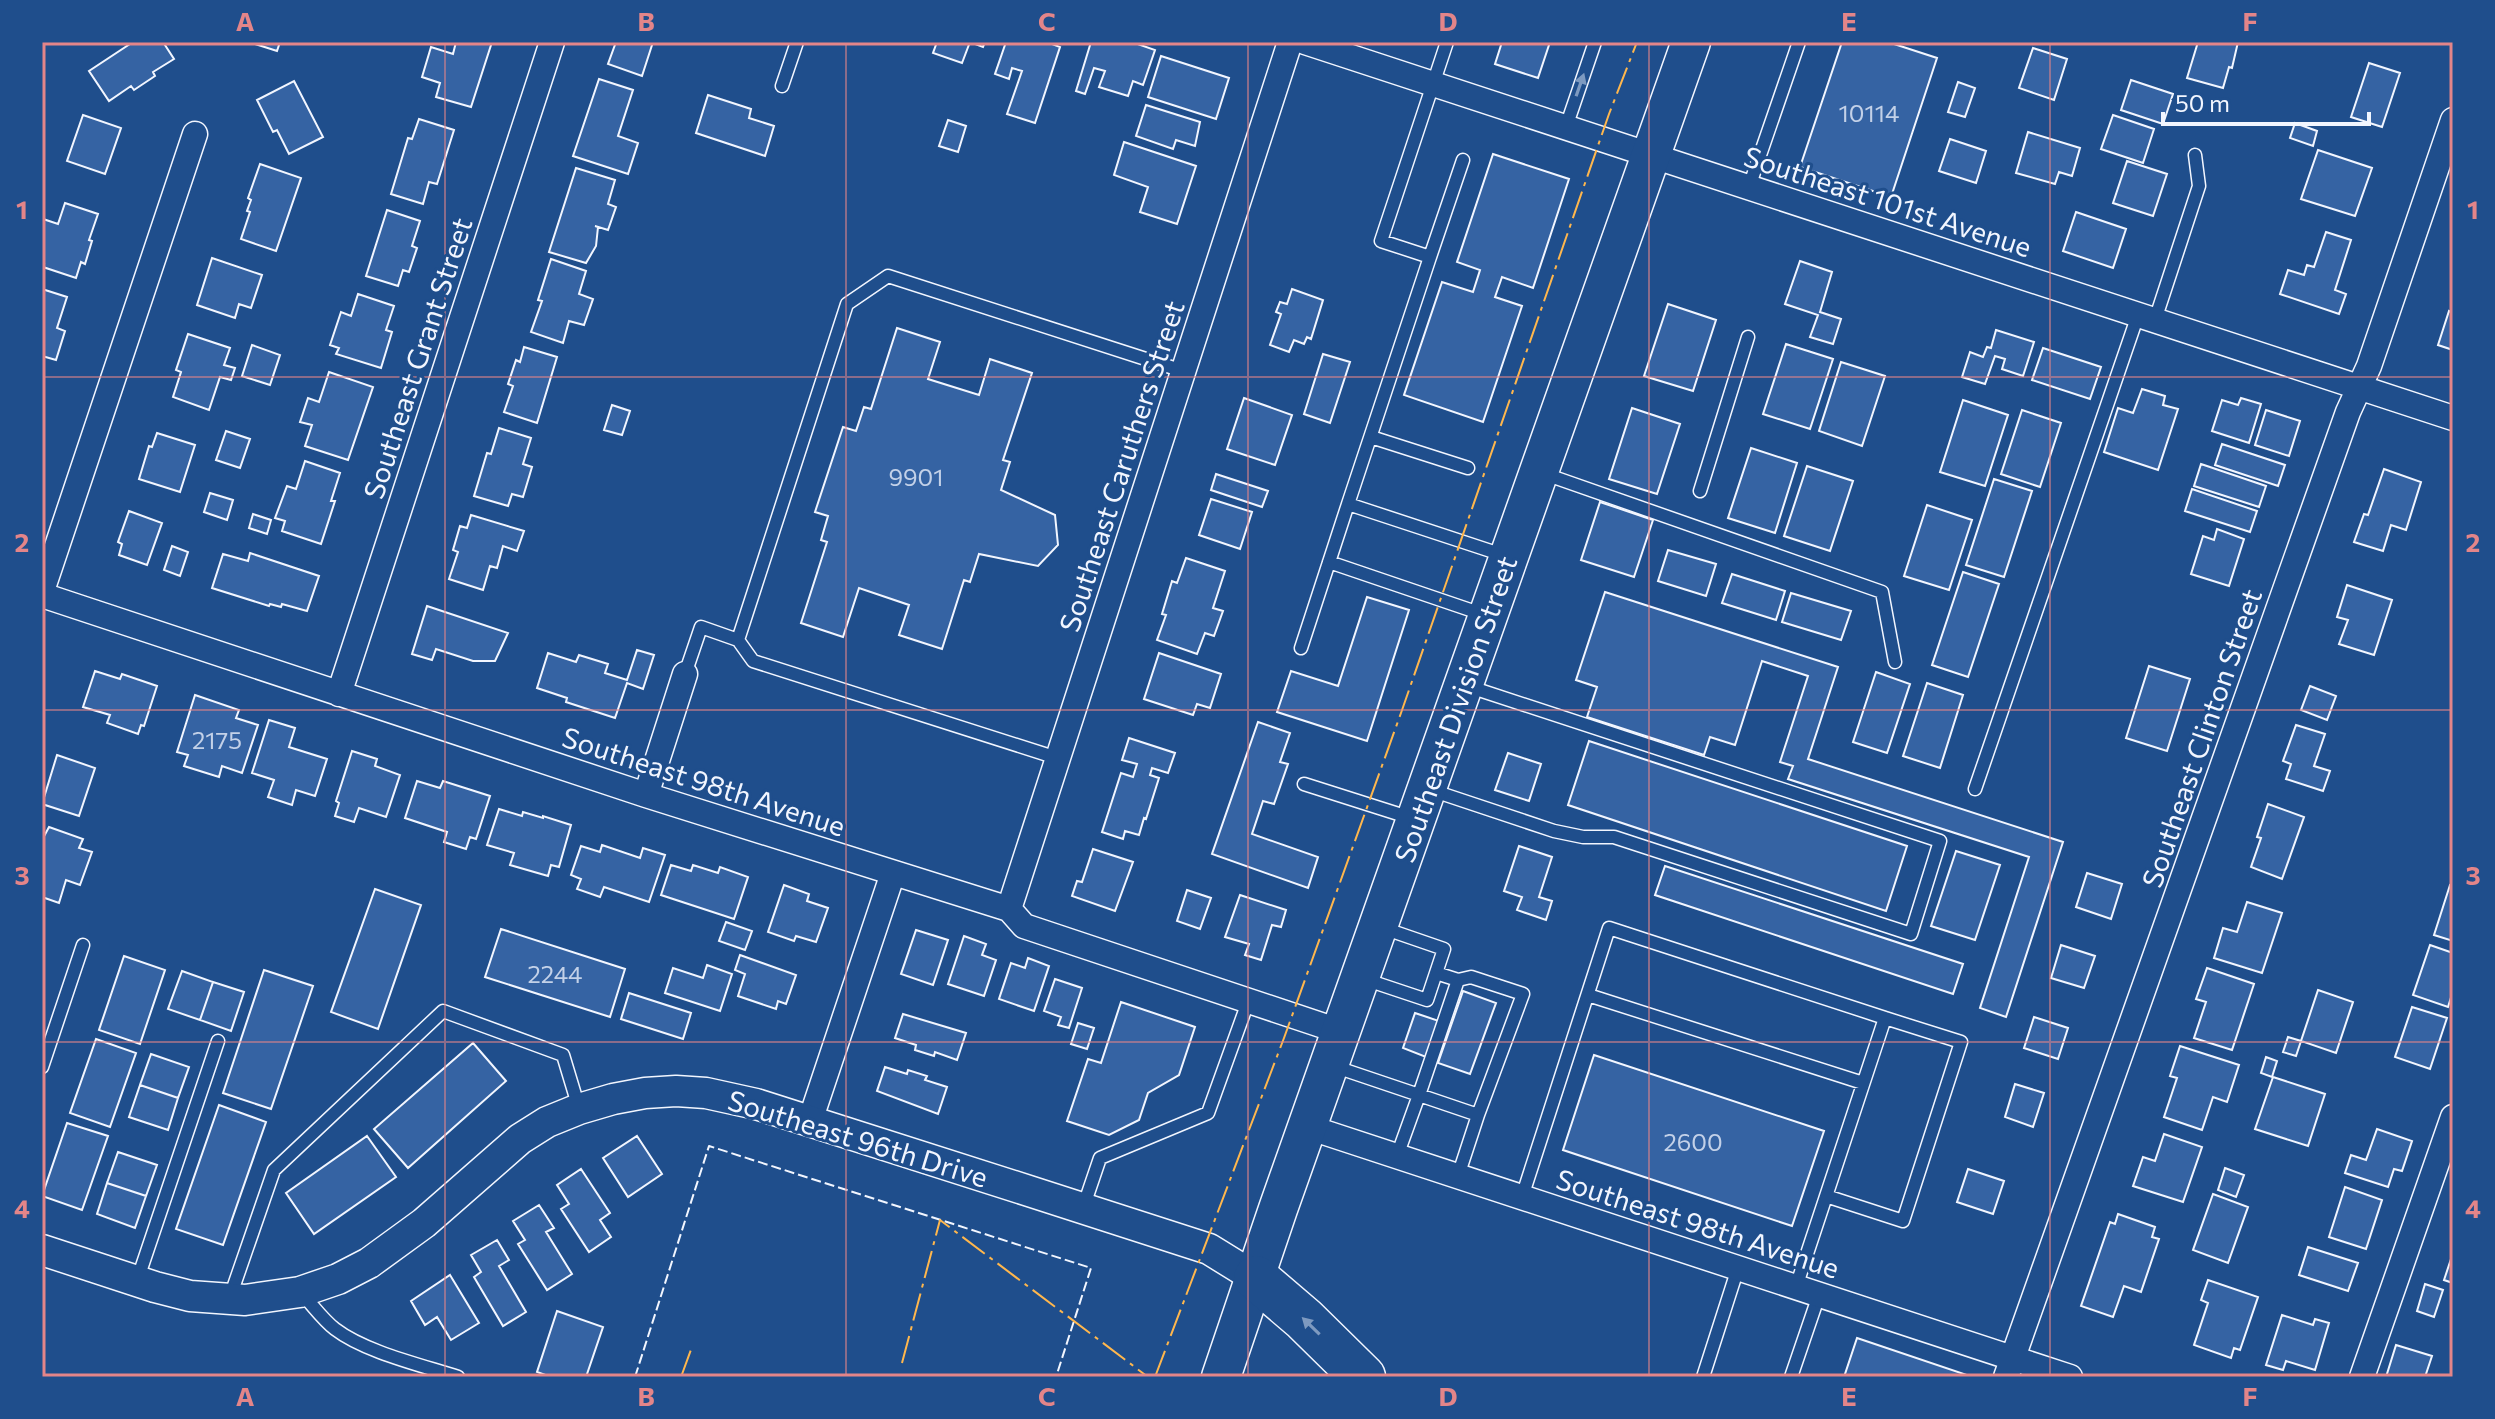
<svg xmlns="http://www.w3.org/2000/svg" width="2495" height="1419" viewBox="0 0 2495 1419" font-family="Commissioner,sans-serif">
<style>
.building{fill:#3563a3;stroke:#f2f6ff;stroke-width:2}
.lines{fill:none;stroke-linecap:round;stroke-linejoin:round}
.service-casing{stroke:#f2f6ff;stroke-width:15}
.minor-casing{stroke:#f2f6ff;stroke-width:27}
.tertiary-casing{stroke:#f2f6ff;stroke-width:33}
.primary-casing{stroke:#f2f6ff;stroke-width:41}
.motorway-casing{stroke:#f2f6ff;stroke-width:47}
.service{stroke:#1f4e8c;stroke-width:12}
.minor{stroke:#1f4e8c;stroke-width:24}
.tertiary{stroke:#1f4e8c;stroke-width:30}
.primary{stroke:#1f4e8c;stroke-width:38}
.motorway{stroke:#1f4e8c;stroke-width:44}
.fence{stroke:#f2f6ff;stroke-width:2;stroke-dasharray:10 4;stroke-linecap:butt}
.power{stroke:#ffb74d;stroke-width:2;stroke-dasharray:28 6 4 6;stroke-linecap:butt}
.oneway{fill:#7e9ac0}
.grid{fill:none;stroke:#e38589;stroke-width:2;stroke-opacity:0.55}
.labels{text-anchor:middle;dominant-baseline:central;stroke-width:6;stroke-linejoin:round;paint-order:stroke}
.number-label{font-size:24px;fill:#c3d1e8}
.street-label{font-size:28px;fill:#f2f6ff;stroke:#1f4e8c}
.neatline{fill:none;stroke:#e38589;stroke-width:3}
.grid-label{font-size:26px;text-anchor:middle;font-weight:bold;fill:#e38589}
</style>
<rect width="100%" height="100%" fill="#1f4e8c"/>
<path class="building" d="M133,42H163L174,59L153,72L155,76L134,90L131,86L109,101L89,71Z
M249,42H280L277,51Z
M456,42H492L471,107L436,97L440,83L422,77L431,47L453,54Z
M616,42H653L642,76L608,64Z
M937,42H985L983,47L970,42L962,63L933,53Z
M1006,42H1047L1060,47L1035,123L1007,114L1022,71L1012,68L1009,79L995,74Z
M1091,42H1132L1155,50L1143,85L1133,81L1128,96L1099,87L1105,71L1094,68L1085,94L1076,91Z
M1502,42H1550L1538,78L1495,64Z
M1842,42H1888L1937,58L1891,197L1800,167Z
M2198,42H2238L2232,68L2229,67L2223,88L2187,78Z
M2033,48L2067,59L2054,100L2019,88Z
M1161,56L1229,78L1216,119L1148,97Z
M2369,63L2400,73L2382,127L2351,117Z
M599,79L633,90L618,136L638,143L628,174L573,156Z
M2131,80L2173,94L2163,124L2121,110Z
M294,81L323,137L289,154L277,130L273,132L257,100Z
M1958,82L1975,88L1965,117L1948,112Z
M708,95L751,109L749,118L774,126L765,156L696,133Z
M1146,105L1200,122L1195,146L1176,140L1173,149L1136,136Z
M83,115L121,128L105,174L67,161Z
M2113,115L2154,129L2143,163L2101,149Z
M419,119L454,130L437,184L429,182L423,204L391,194L408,138L412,139Z
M948,120L966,126L958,152L939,146Z
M2295,123L2317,131L2313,146L2290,138Z
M2028,132L2080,148L2072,176L2059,172L2055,184L2016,173Z
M1950,139L1986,151L1976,183L1939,171Z
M1124,142L1196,166L1177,224L1140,212L1148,187L1114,175Z
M2318,150L2372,168L2355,216L2301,199Z
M1493,154L1569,179L1533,288L1502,277L1495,297L1522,306L1483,422L1404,395L1442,282L1473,292L1480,270L1457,262Z
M2127,161L2167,174L2153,216L2113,203Z
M260,164L301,178L276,251L241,239L250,212L247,211L251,200L248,198Z
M576,168L615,180L608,204L616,207L608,230L595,226L598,227L596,246L586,263L549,252Z
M65,203L98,214L89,240L92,241L85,264L81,262L76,278L43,267L44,264L42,263L43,219L58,224Z
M387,210L420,221L412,246L417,248L409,272L403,270L398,286L366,276Z
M2076,212L2126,229L2113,268L2063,251Z
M2326,232L2351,240L2335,290L2346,294L2339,314L2280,294L2288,270L2304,275L2307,265L2314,267Z
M212,258L262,275L251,308L239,304L235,318L197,305Z
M551,259L586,271L579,294L593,299L584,325L569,321L563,343L531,332L542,301L538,300Z
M1800,261L1832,272L1820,312L1841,319L1833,344L1810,337L1818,315L1785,304Z
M42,289L67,297L57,328L65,331L56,360L42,356Z
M1292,289L1323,300L1311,339L1307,337L1304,344L1294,340L1289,352L1270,345L1281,314L1276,312L1280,302L1287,304Z
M358,294L394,306L386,330L392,332L381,368L336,354L339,348L330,345L341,312L351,316Z
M1668,304L1716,320L1693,391L1644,376Z
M2449,311L2453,313V350L2438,345Z
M897,328L940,342L928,379L979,395L990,359L1032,373L1003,460L1010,462L1001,490L1055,515L1058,545L1038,566L979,554L970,582L964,580L942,649L899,635L909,605L859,588L843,637L801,623L827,542L821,540L828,516L815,512L843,427L856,431L864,407L871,409Z
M1996,330L2034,342L2023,376L2002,369L2005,359L1995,356L1985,384L1962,377L1970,352L1983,357L1987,347L1991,348Z
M188,334L230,348L224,365L235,368L231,380L220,377L209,410L173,397L181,372L176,370Z
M1786,344L1833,359L1810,429L1763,414Z
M252,345L280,355L270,385L242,376Z
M524,347L557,357L537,423L504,412L513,386L508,384L516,360L520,362Z
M2043,348L2101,367L2090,399L2032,380Z
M1323,354L1350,362L1330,423L1304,414Z
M1841,362L1885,376L1862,446L1819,431Z
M329,372L373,387L348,460L305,446L312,425L300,422L308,398L319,402Z
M2142,389L2165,396L2163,405L2178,409L2158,470L2104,452L2118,408L2133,413Z
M1244,398L1292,415L1275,465L1227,449Z
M2241,398L2261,404L2249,443L2212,431L2222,400L2238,405Z
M1963,400L2008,415L1985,486L1940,472Z
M612,405L630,411L622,435L604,430Z
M1632,408L1680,424L1657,494L1609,479Z
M2022,410L2061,423L2040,487L2001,474Z
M2266,410L2300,421L2289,456L2255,445Z
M499,428L531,438L523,464L532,467L523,497L512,494L508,506L474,496L487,453L491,454Z
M226,431L250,439L240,468L216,460Z
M157,433L195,445L180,492L139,479L149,446L152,447Z
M2222,444L2285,465L2278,486L2215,465Z
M1751,448L1797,463L1775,533L1728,518Z
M305,461L340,473L331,501H335L321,544L282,531L285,521L275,518L287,486L296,489Z
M2201,464L2266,486L2259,507L2194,486Z
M1807,466L1853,481L1830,551L1784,536Z
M2384,469L2421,482L2406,530L2391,525L2383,551L2354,542L2364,514L2368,515Z
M1216,474L1268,491L1262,507L1211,490Z
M1994,479L2032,491L2004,577L1966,565Z
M2192,489L2257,511L2250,532L2185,511Z
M210,493L233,500L227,520L204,512Z
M1211,499L1252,512L1240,549L1199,535Z
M1600,502L1653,520L1634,577L1581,560Z
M1927,505L1972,520L1949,590L1904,576Z
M129,511L162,523L147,565L119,555L122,544L118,542Z
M253,514L271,520L267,534L249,528Z
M471,515L524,531L517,551L503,546L497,568L490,566L483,590L449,579L458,552L453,550L460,526L467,528Z
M2217,529L2244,539L2229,586L2191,574L2203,536L2214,540Z
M172,546L188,552L180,576L164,570Z
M1668,550L1716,564L1706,596L1658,581Z
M250,553L319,576L307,611L282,604L281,607L270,604L269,606L212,588L223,554L248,561Z
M1186,558L1225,571L1213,608L1223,611L1214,636L1205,633L1197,654L1157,640L1166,615L1162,614L1172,581L1177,583Z
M1963,572L1999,584L1968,677L1932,665Z
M1732,574L1785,591L1776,620L1722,603Z
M2347,585L2392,600L2374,655L2339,644L2348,620L2337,617Z
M1605,592L1838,667L1808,759L2063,842L2006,1017L1980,1008L2029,857L1788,779L1793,766L1780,762L1808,676L1762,661L1735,745L1710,737L1704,755L1587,717L1597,687L1576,680Z
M1791,593L1851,611L1841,640L1782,622Z
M1367,597L1409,610L1367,741L1277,712L1291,671L1338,686Z
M427,606L508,633L495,661H473L436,649L432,660L412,654Z
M637,650L654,655L643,689L627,683L615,718L566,702L567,698L537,688L548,653L576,662L579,655L608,664L605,673L627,680Z
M1159,653L1221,674L1210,708L1197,704L1193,715L1144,699Z
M2149,666L2190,679L2167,751L2126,738Z
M95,671L120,679L122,674L157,686L144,726L141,725L138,734L107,723L110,715L83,707Z
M1876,672L1910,684L1887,753L1853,742Z
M1927,683L1963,695L1940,768L1903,756Z
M2310,686L2336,696L2327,720L2301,710Z
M195,695L239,710L236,718L258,725L242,773L222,766L219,777L184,766L188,755L177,752Z
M269,720L295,728L289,747L327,759L315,796L296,790L292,805L268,797L274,780L252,773Z
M1258,722L1290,733L1280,762L1288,764L1274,804L1263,801L1252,834L1318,857L1308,888L1212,854Z
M2296,725L2325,734L2314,766L2330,771L2323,791L2286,779L2291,764L2283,761Z
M1129,738L1175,753L1168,773L1152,768L1150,775L1159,778L1146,819L1144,818L1139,835L1125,831L1123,839L1102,832L1121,773L1133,777L1137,764L1122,760Z
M1589,741L1907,846L1886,911L1568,805Z
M352,751L377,759L375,766L400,775L386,817L359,808L354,822L335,816L339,803L336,801Z
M1508,753L1541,764L1529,801L1495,790Z
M57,755L95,768L79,816L42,804Z
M417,781L440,788L443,781L490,796L476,839L470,837L466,849L444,842L447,832L405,818Z
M2268,804L2304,817L2282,879L2251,867L2261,838L2257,837Z
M499,809L522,816L523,812L543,818V816L571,825L559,867L551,865L548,876L510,865L514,853L487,845Z
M49,827L83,839L79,848L92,852L80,885L66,880L59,903L42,897V840Z
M602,845L640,858L643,848L665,855L649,902L604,887L600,897L577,889L581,879L571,875L581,846L600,852Z
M1519,846L1552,857L1539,897L1552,901L1546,920L1517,910L1522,897L1504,891Z
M1093,849L1133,862L1115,911L1072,896L1077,881L1082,882Z
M1956,851L2000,865L1975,940L1931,926Z
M671,865L691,871L693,865L718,873L720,867L748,877L734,919L661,895Z
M1665,866L1963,964L1953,994L1655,895Z
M2087,873L2122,884L2111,919L2076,907Z
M784,885L809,894L807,901L828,908L816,942L796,936L794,941L768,932Z
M2450,885L2453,886V941L2434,935Z
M375,889L421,905L378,1029L331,1012Z
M1187,890L1211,898L1200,929L1177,921Z
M1240,895L1286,910L1281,927L1272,925L1261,960L1245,955L1249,944L1225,937Z
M2247,902L2282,913L2262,973L2214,958L2223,928L2237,932Z
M726,922L752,931L745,950L719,941Z
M501,929L625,969L610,1017L485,977Z
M916,930L948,940L933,985L901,974Z
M964,936L986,944L982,955L996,960L984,996L948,984Z
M2061,945L2095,956L2084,988L2051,978Z
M2430,945L2453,953V991L2448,1007L2413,995Z
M740,955L796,975L786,1004L778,1001L776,1009L738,996L745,974L735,970Z
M124,956L165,970L140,1044L99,1030Z
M1028,958L1049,966L1034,1011L999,999L1011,963L1025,968Z
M707,965L732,974L720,1011L665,993L673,968L703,978Z
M2207,968L2254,984L2232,1050L2194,1038L2206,1002L2196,999Z
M264,970L313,986L271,1109L223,1093Z
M182,971L213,982L200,1020L168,1009Z
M1055,979L1082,988L1069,1028L1058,1025L1061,1017L1044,1011Z
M213,982L244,992L231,1031L200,1020Z
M2318,990L2353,1002L2336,1053L2301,1041Z
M1463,991L1496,1003L1470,1074L1438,1063Z
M629,993L691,1013L683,1039L621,1019Z
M1121,1002L1195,1027L1179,1075L1148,1093L1139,1120L1109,1135L1067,1121L1088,1059L1101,1063Z
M2412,1007L2447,1018L2430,1069L2395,1057Z
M1415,1013L1439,1021L1426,1057L1403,1048Z
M903,1014L966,1033L957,1060L935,1052L934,1056L915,1050L916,1045L895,1038Z
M2034,1017L2068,1028L2058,1059L2024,1048Z
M1078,1023L1094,1028L1087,1049L1071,1044Z
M2288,1037L2301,1041L2296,1056L2283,1052Z
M96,1039L136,1053L110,1127L70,1113Z
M473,1043L506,1081L408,1168L374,1129Z
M2180,1046L2239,1065L2227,1102L2213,1097L2202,1130L2164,1117L2177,1078L2170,1076Z
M151,1054L189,1067L178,1098L140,1085Z
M1594,1055L1824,1131L1792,1226L1563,1150Z
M2266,1057L2277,1061L2272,1077L2261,1073Z
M885,1067L907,1074L908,1070L927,1076L925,1080L947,1087L938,1114L877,1091Z
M2273,1077L2325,1094L2308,1146L2255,1129Z
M2015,1084L2044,1093L2033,1127L2005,1117Z
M140,1085L178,1098L168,1130L129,1117Z
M219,1105L266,1122L223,1245L176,1229Z
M67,1123L108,1136L82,1210L42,1196Z
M2377,1129L2412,1141L2402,1171L2394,1169L2388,1187L2345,1173L2351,1155L2366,1160Z
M2164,1134L2202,1147L2183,1202L2133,1186L2143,1157L2155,1161Z
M367,1136L396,1177L314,1234L286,1193Z
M637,1136L662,1174L628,1197L603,1158Z
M118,1152L157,1165L146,1196L107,1183Z
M2225,1168L2244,1175L2236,1197L2218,1190Z
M581,1169L610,1213L600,1220L611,1237L589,1252L561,1209L569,1204L557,1185Z
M1968,1169L2004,1181L1993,1214L1957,1202Z
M107,1183L146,1196L135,1228L97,1214Z
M2345,1187L2382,1200L2366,1249L2329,1237Z
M2213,1194L2248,1207L2228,1263L2193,1250Z
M539,1205L554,1228L546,1232L572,1274L547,1290L518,1244L525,1240L513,1221Z
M2118,1214L2155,1227L2152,1237L2159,1239L2141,1292L2124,1286L2113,1317L2081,1306L2110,1222L2115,1224Z
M497,1240L509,1260L499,1266L526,1312L503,1326L474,1277L481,1272L471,1255Z
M2308,1247L2358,1263L2348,1291L2299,1275Z
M2453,1253V1283L2444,1280Z
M450,1275L479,1323L451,1340L437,1317L425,1325L411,1301Z
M2208,1280L2258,1297L2240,1350L2234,1348L2231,1358L2194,1345L2208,1303L2201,1300Z
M2425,1284L2443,1290L2434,1317L2417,1311Z
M557,1311L603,1327L586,1377H551L537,1372Z
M2282,1315L2313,1325L2315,1319L2329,1323L2315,1370L2286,1361L2283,1370L2266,1365Z
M1857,1338L1967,1375L1966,1377H1844Z
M2396,1345L2432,1356L2425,1377H2386Z"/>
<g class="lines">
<defs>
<path id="service" d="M1447,42L1381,241L1430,257L1348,504L1503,555
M782,86L797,42
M1566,127L1595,42
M1749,187L1799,42
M1430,257L1463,160
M2155,320L2199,186L2195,155
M1371,437L1468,468
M1542,473L1882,592L1895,662
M1700,491L1748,337
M1329,562L1485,615
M1301,648L1348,504
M685,674L701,627L738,640
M1057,758L753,661L738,640L847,304L888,276L1183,371
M1304,784L1411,818
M1975,789L2138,315
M1431,790L1554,831L1583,837H1614L1911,934L1940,841L1467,686
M1364,979L1427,1000L1444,949L1383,928
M1458,980L1471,977L1523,994L1478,1115
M1588,995L1863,1083
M1333,1066L1419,1095L1458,980L1436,973
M42,1067L83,945
M1397,1156L1419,1095L1478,1115L1458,1176
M1826,1196L1903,1221L1961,1042L1885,1018
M1522,1197L1609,928L1885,1018L1796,1287
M1083,1208L1100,1158L1208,1113L1248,1002
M137,1281L218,1041
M300,1292C312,1304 322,1319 335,1329C365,1352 421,1365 458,1377
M230,1297L274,1170L443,1011L563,1055L579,1108
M1703,1377L1738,1268
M1791,1377L1819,1295"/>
<path id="minor" d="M1305,42L2453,418
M42,591L195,134
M42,595L646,795L1009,909L1024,926L1342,1032
M339,694L552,42
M646,795L685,674
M1009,909L1290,42
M810,1121L893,873
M1308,1127L2070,1377
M2006,1377L2348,412L2369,366L2453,120
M2362,1377L2453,1117"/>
<path id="tertiary" d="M42,1250L155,1287L190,1296L245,1300L300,1292L338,1279L369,1263L424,1223L520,1139L547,1122L579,1109L613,1099L645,1093L676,1091L706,1093L756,1104L1029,1191L1209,1249L1256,1278"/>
<path id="primary" d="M1221,1377L1278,1209L1691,42"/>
<path id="motorway" d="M1256,1278L1304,1319L1363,1377"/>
</defs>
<use href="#service" class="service-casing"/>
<use href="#minor" class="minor-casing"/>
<use href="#tertiary" class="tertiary-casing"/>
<use href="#primary" class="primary-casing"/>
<use href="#motorway" class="motorway-casing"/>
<use href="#service" class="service"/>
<use href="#minor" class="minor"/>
<use href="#tertiary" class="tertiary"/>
<use href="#primary" class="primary"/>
<use href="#motorway" class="motorway"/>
<path class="fence" d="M635,1377L709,1146L1091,1268L1056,1377"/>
<path class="power" d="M902,1363L940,1220L1148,1377
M681,1377L692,1347
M1155,1377L1284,1038L1401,713L1609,114L1637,42"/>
</g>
<defs><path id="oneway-solid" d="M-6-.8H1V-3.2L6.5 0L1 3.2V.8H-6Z" transform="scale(2)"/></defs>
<g class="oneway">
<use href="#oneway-solid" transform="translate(1580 85) rotate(-71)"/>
<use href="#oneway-solid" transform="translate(1311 1326) rotate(-136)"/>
</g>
<path class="grid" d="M445,42V1377M846,42V1377M1248,42V1377M1649,42V1377M2050,42V1377M42,377H2453M42,710H2453M42,1042H2453"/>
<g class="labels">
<g class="number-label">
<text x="1869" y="112">10114</text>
<text x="916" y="476">9901</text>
<text x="217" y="739">2175</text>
<text x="555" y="973">2244</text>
<text x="1693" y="1141">2600</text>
</g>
<g class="street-label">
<text transform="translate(1888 201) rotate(18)">Southeast 101st Avenue</text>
<text transform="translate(417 358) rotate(-72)">Southeast Grant Street</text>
<text transform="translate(1121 466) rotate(-72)">Southeast Caruthers Street</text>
<text transform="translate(1455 709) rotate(-71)">Southeast Division Street</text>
<text transform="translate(2201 738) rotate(-71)">Southeast Clinton Street</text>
<text transform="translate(704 781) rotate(18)">Southeast 98th Avenue</text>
<text transform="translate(858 1138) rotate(17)">Southeast 96th Drive</text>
<text transform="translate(1698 1223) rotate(18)">Southeast 98th Avenue</text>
</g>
</g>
<rect width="2495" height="1419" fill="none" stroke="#1f4e8c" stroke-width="88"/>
<path d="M2163 112v12h206v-12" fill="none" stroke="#f2f6ff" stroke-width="4"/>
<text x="2175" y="112" font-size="24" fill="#f2f6ff" stroke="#1f4e8c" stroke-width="6" paint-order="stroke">50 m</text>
<rect x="44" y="44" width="2407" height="1331" class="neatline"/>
<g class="grid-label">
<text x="245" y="31">A</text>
<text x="646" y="31">B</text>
<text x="1047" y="31">C</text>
<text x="1448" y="31">D</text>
<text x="1849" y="31">E</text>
<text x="2250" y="31">F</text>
<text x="22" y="219">1</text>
<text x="2473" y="219">1</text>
<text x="22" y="552">2</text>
<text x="2473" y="552">2</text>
<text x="22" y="885">3</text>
<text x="2473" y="885">3</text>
<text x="22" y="1218">4</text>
<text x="2473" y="1218">4</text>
<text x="245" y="1406">A</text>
<text x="646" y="1406">B</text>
<text x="1047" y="1406">C</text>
<text x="1448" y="1406">D</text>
<text x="1849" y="1406">E</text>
<text x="2250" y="1406">F</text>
</g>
</svg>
